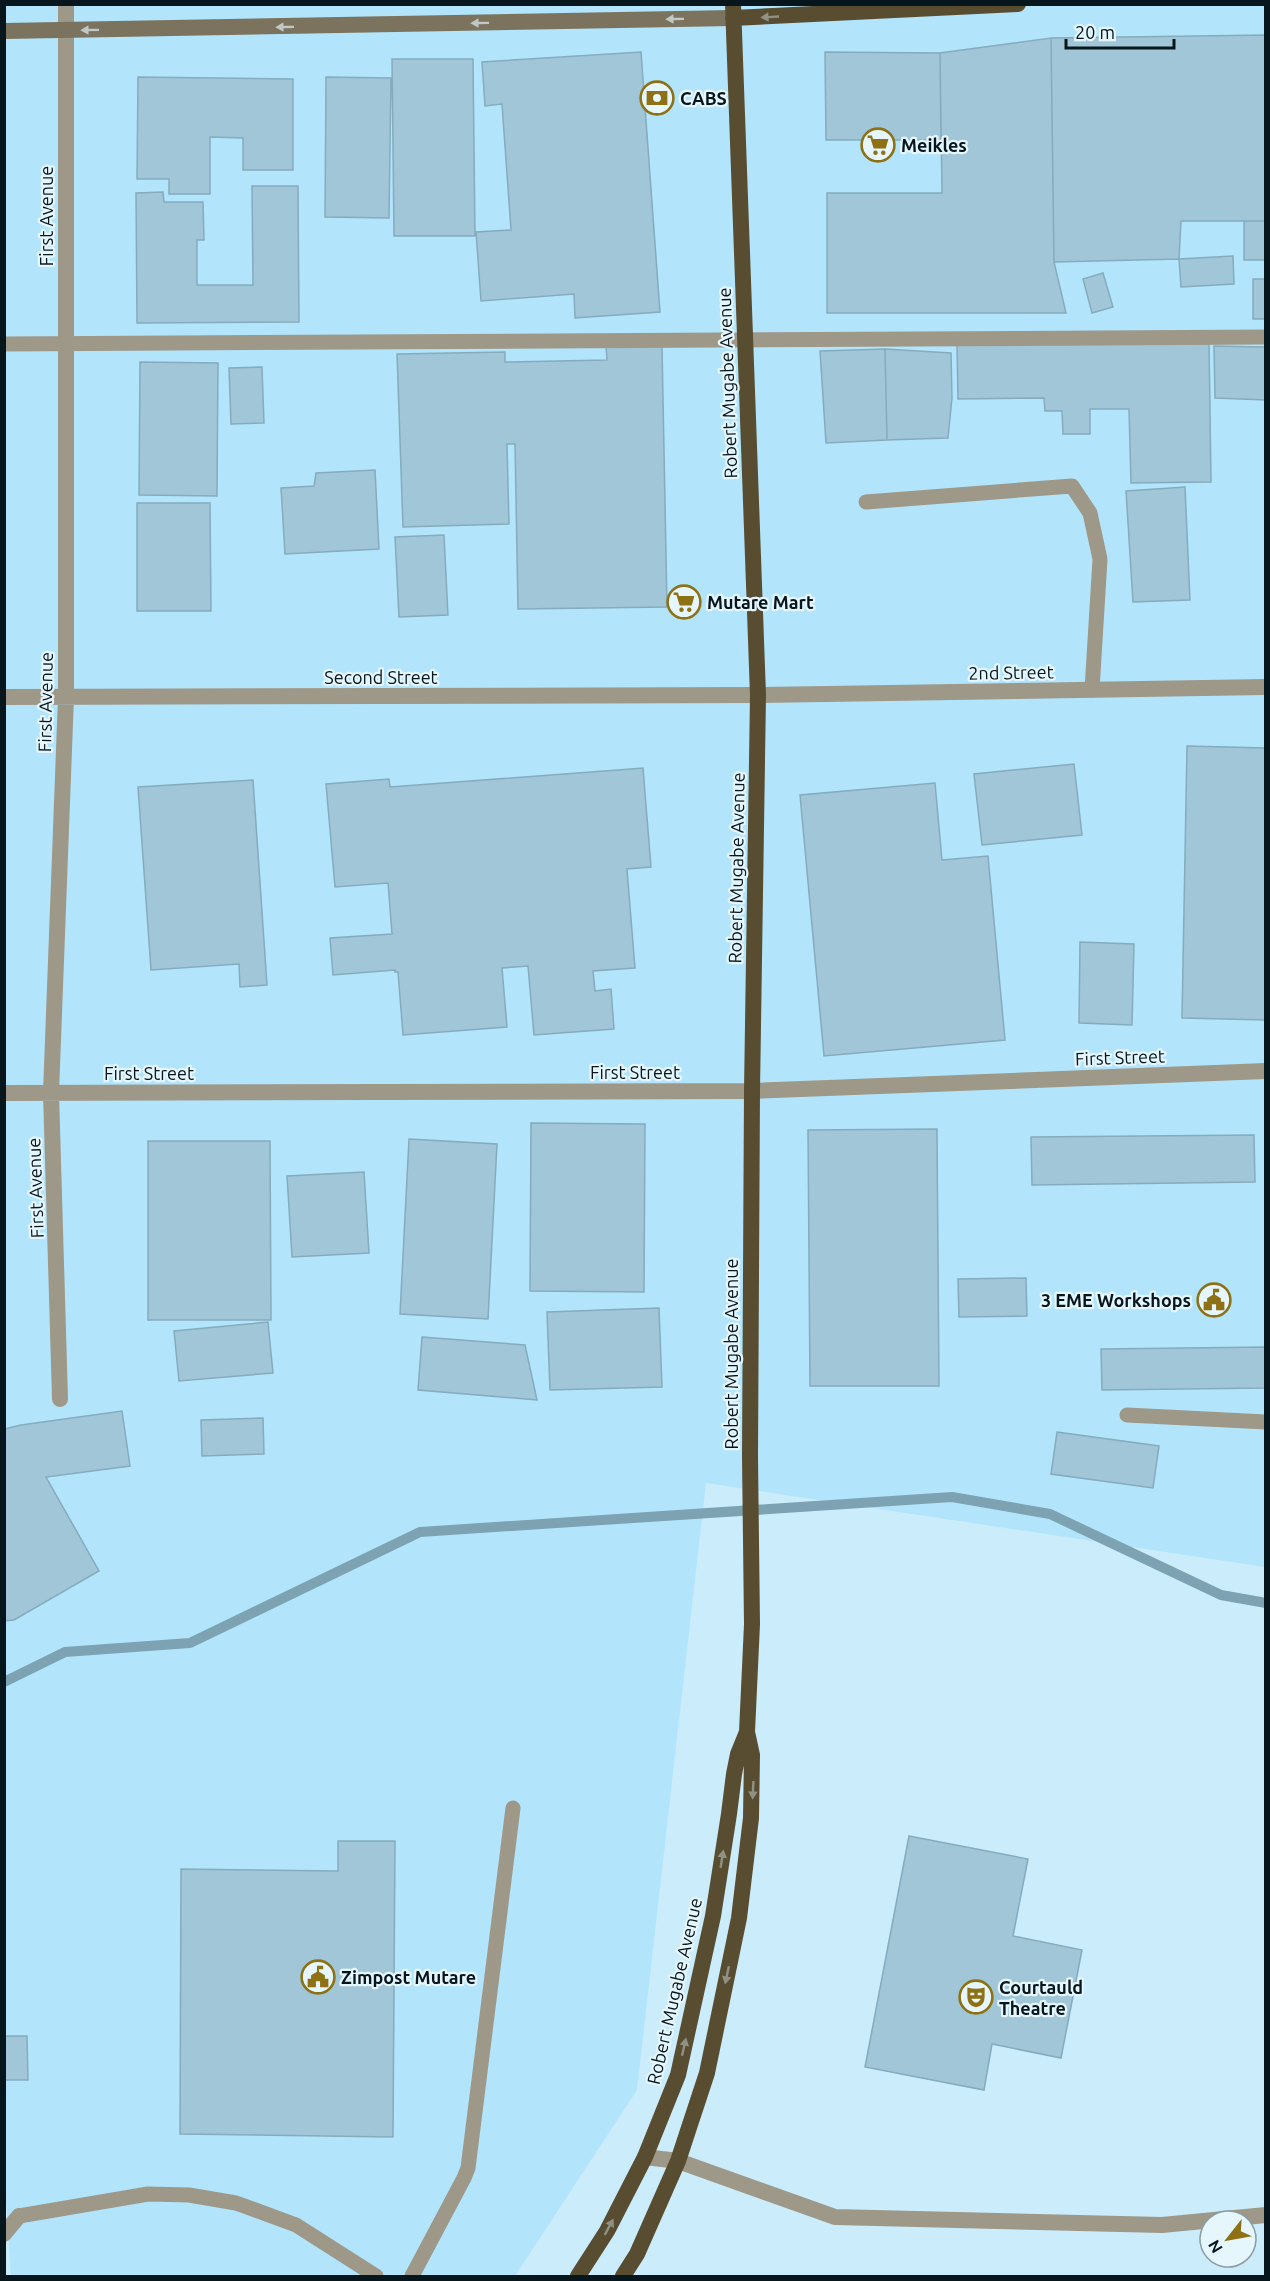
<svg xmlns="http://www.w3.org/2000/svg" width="1270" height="2281" viewBox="0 0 1270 2281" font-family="Ubuntu,sans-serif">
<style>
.built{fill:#b2e5fb}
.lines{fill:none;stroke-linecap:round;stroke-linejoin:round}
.stream{stroke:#7da2b2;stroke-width:10}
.building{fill:#a0c6d7;stroke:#84acbe;stroke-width:1.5}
.path{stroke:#617882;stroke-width:4;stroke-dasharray:4.5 4.5;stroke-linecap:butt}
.service{stroke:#9e9889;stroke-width:15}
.minor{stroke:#9e9889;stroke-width:16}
.secondary{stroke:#7b735d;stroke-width:16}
.trunk{stroke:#584d30;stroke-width:16}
.oneway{fill:#909182}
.oneway2{fill:#c0c8c5}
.labels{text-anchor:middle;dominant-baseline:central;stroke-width:4.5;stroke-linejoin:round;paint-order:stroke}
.poi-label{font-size:18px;font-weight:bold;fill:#07161c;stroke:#e5f6fd;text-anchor:start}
.street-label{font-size:18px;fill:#07161c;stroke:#e5f6fd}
</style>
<rect width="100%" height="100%" fill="#cbecfa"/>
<path class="built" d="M4,5H1265V1567L706,1483L637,2090L515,2276H11L4,2169Z"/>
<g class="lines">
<path class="stream" d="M4,1682L65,1652L190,1643L420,1532L952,1497L1050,1514L1221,1595L1266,1603"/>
</g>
<path class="building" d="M1266,35V221H1181L1179,259L1054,262L1051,38Z
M1051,38L1054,262L1066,313H827V193H942L940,53Z
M641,52L660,312L575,318L574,294L481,301L476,232L511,230L502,104L485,106L482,62Z
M825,52L940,53L941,140H826Z
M392,59H473L475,236H394Z
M138,77L293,79V170H243V138L210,137V194H169V179H137Z
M326,77L391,78L389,218L325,217Z
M252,186H298L299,322L137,323L136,193L163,192L164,202H203L204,240H197V285H253Z
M1244,221H1266V260H1244Z
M1233,256L1234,284L1181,287L1179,259Z
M1103,273L1113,307L1092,313L1083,279Z
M1253,279H1266V319H1253Z
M1209,340L1211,482L1131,483L1129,409H1090V434H1063L1062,411H1045L1044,398L958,399L957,344Z
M606,346H662L667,607L518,609L515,444H507L509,524L403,527L397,354L505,352V362L607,360Z
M1214,346L1266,347V400L1215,398Z
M885,349L887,440L826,443L820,351Z
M885,349L951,353L952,398L948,438L887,440Z
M140,362L218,363L217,496L139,495Z
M262,367L264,423L231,424L229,368Z
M375,470L379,549L285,554L281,488L314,486L316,473Z
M1185,487L1190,600L1133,602L1126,491Z
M137,503H210L211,611H137Z
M444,535L448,615L399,617L395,537Z
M1187,746L1266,748V1020L1182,1018Z
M1074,764L1082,835L982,845L974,774Z
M643,768L651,867L627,869L635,968L593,971L595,991L611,989L614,1029L534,1035L528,966L502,968L507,1027L403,1035L398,972H395V970L333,975L330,938L392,934L388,883L335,887L326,784L389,779L390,787Z
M253,780L267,985L240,987L239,964L151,970L138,787Z
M935,783L942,860L988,856L1005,1040L824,1056L800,795Z
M1080,942L1134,944L1132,1025L1079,1023Z
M531,1123L645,1124L644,1292L530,1291Z
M937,1129L939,1386H810L808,1130Z
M1254,1135L1255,1182L1032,1185L1031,1137Z
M409,1139L497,1144L488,1319L400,1314Z
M148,1141H270L271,1320H148Z
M364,1172L369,1253L292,1257L287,1176Z
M1026,1278L1027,1316L959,1317L958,1279Z
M659,1308L662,1387L550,1390L547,1312Z
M268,1322L273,1373L179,1381L174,1331Z
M422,1337L525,1345L537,1400L418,1390Z
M1266,1347V1388L1102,1390L1101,1349Z
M122,1411L130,1466L46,1477L99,1571L14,1620L4,1621V1429L21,1425Z
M263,1418L264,1454L202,1456L201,1420Z
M1057,1432L1159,1446L1153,1488L1051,1474Z
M909,1836L1028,1859L1013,1936L1082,1950L1061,2058L992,2044L984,2090L865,2067Z
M338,1841H395L393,2137L180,2134L181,1869L338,1871Z
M4,2036H27L28,2080H4Z"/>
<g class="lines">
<path class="path" d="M1266,1963V1970"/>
<path class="service" d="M4,344L1266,337
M866,502L1072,486L1090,513L1100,559L1092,690
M1127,1415L1266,1422
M19,2216L148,2194L189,2195L236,2203L296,2225L376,2276
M412,2276L464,2178L468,2168L513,1808"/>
<path class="minor" d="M4,697L758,695L1266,687
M4,1093L752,1091L1266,1071
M60,1399L51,1093L66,697V4
M645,2157L678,2161L835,2217L1162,2225L1266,2215
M4,2234L19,2216"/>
<path class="secondary" d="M4,31L733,18"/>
<path class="trunk" d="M733,18L1018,4
M578,2276L607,2231L645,2157L678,2075L713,1916L729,1814L734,1774L738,1754L747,1732
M623,2276L637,2254L678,2161L707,2073L739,1918L751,1818L752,1755L747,1732L752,1624L750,1457L752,1091L758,695L733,4"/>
</g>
<defs><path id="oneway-solid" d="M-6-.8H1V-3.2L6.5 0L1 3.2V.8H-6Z" transform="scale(1.5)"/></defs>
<g class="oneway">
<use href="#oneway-solid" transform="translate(770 17) rotate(177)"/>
<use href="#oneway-solid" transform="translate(753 1790) rotate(93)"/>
<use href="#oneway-solid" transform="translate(722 1859) rotate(-81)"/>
<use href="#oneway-solid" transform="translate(727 1975) rotate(102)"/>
<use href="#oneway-solid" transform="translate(684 2047) rotate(-77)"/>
<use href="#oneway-solid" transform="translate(609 2227) rotate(-62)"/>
</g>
<g class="oneway2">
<use href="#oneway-solid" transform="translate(675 19) rotate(179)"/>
<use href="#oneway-solid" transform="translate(480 23) rotate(179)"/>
<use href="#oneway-solid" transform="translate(285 27) rotate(179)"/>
<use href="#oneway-solid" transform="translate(90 30) rotate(179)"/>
</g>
<defs>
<symbol id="bank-ring" viewBox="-11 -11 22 22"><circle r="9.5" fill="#e5f6fd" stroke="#8d7114" stroke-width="1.5"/><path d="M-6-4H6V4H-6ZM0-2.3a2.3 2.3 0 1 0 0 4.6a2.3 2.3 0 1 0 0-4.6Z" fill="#8d7114"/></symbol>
<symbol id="supermarket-ring" viewBox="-11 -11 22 22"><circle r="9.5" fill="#e5f6fd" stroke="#8d7114" stroke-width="1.5"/><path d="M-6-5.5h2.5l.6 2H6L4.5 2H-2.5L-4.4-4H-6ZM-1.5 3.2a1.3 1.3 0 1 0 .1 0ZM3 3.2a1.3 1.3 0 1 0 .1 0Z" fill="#8d7114"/></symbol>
<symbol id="civic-ring" viewBox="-11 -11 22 22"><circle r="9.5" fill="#e5f6fd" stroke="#8d7114" stroke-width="1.5"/><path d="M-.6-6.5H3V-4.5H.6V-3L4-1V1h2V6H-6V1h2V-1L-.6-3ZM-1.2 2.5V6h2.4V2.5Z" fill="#8d7114"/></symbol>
<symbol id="theatre-ring" viewBox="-11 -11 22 22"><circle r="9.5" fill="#e5f6fd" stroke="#8d7114" stroke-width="1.5"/><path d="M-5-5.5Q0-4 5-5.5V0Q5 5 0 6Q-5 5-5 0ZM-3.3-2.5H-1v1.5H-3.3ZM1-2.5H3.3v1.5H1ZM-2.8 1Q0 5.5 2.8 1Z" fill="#8d7114"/></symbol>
</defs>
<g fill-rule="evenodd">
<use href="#bank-ring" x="638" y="79" width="38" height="38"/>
<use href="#supermarket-ring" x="859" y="126" width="38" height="38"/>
<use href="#supermarket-ring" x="665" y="583" width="38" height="38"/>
<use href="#civic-ring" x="1195" y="1281" width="38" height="38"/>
<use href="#civic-ring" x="299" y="1958" width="38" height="38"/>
<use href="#theatre-ring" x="957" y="1978" width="38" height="38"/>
</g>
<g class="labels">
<g class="poi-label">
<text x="680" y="98">CABS</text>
<text x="901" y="145">Meikles</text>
<text x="707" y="602">Mutare Mart</text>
<text x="1191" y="1300" text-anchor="end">3 EME Workshops</text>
<text x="341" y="1977">Zimpost Mutare</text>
<text x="999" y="1987">Courtauld<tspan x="999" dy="21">Theatre</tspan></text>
</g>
<g class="street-label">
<text transform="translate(46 216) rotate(-90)">First Avenue</text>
<text transform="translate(727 383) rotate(-92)">Robert Mugabe Avenue</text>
<text transform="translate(1011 672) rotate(-1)">2nd Street</text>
<text x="381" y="677">Second Street</text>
<text transform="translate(45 702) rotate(-89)">First Avenue</text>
<text transform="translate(736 868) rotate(-89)">Robert Mugabe Avenue</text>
<text transform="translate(1120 1057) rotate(-2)">First Street</text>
<text x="635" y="1072">First Street</text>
<text x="149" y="1073">First Street</text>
<text transform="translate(35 1188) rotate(-92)">First Avenue</text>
<text transform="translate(731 1354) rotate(-90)">Robert Mugabe Avenue</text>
<text transform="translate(674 1991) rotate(-77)">Robert Mugabe Avenue</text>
</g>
</g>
<rect width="1270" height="2281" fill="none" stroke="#07161c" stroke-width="12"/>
<g transform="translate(1228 2239) rotate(239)"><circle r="28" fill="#e5f6fd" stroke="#8c9ca3" stroke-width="1.5"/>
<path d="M0-4.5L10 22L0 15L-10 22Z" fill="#8d7114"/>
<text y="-9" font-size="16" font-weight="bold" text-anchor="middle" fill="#07161c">N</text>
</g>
<path d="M1066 39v9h108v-9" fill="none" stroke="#07161c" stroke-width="3"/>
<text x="1075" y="39" font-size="18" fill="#07161c" stroke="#e5f6fd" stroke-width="4.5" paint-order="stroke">20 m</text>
</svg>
